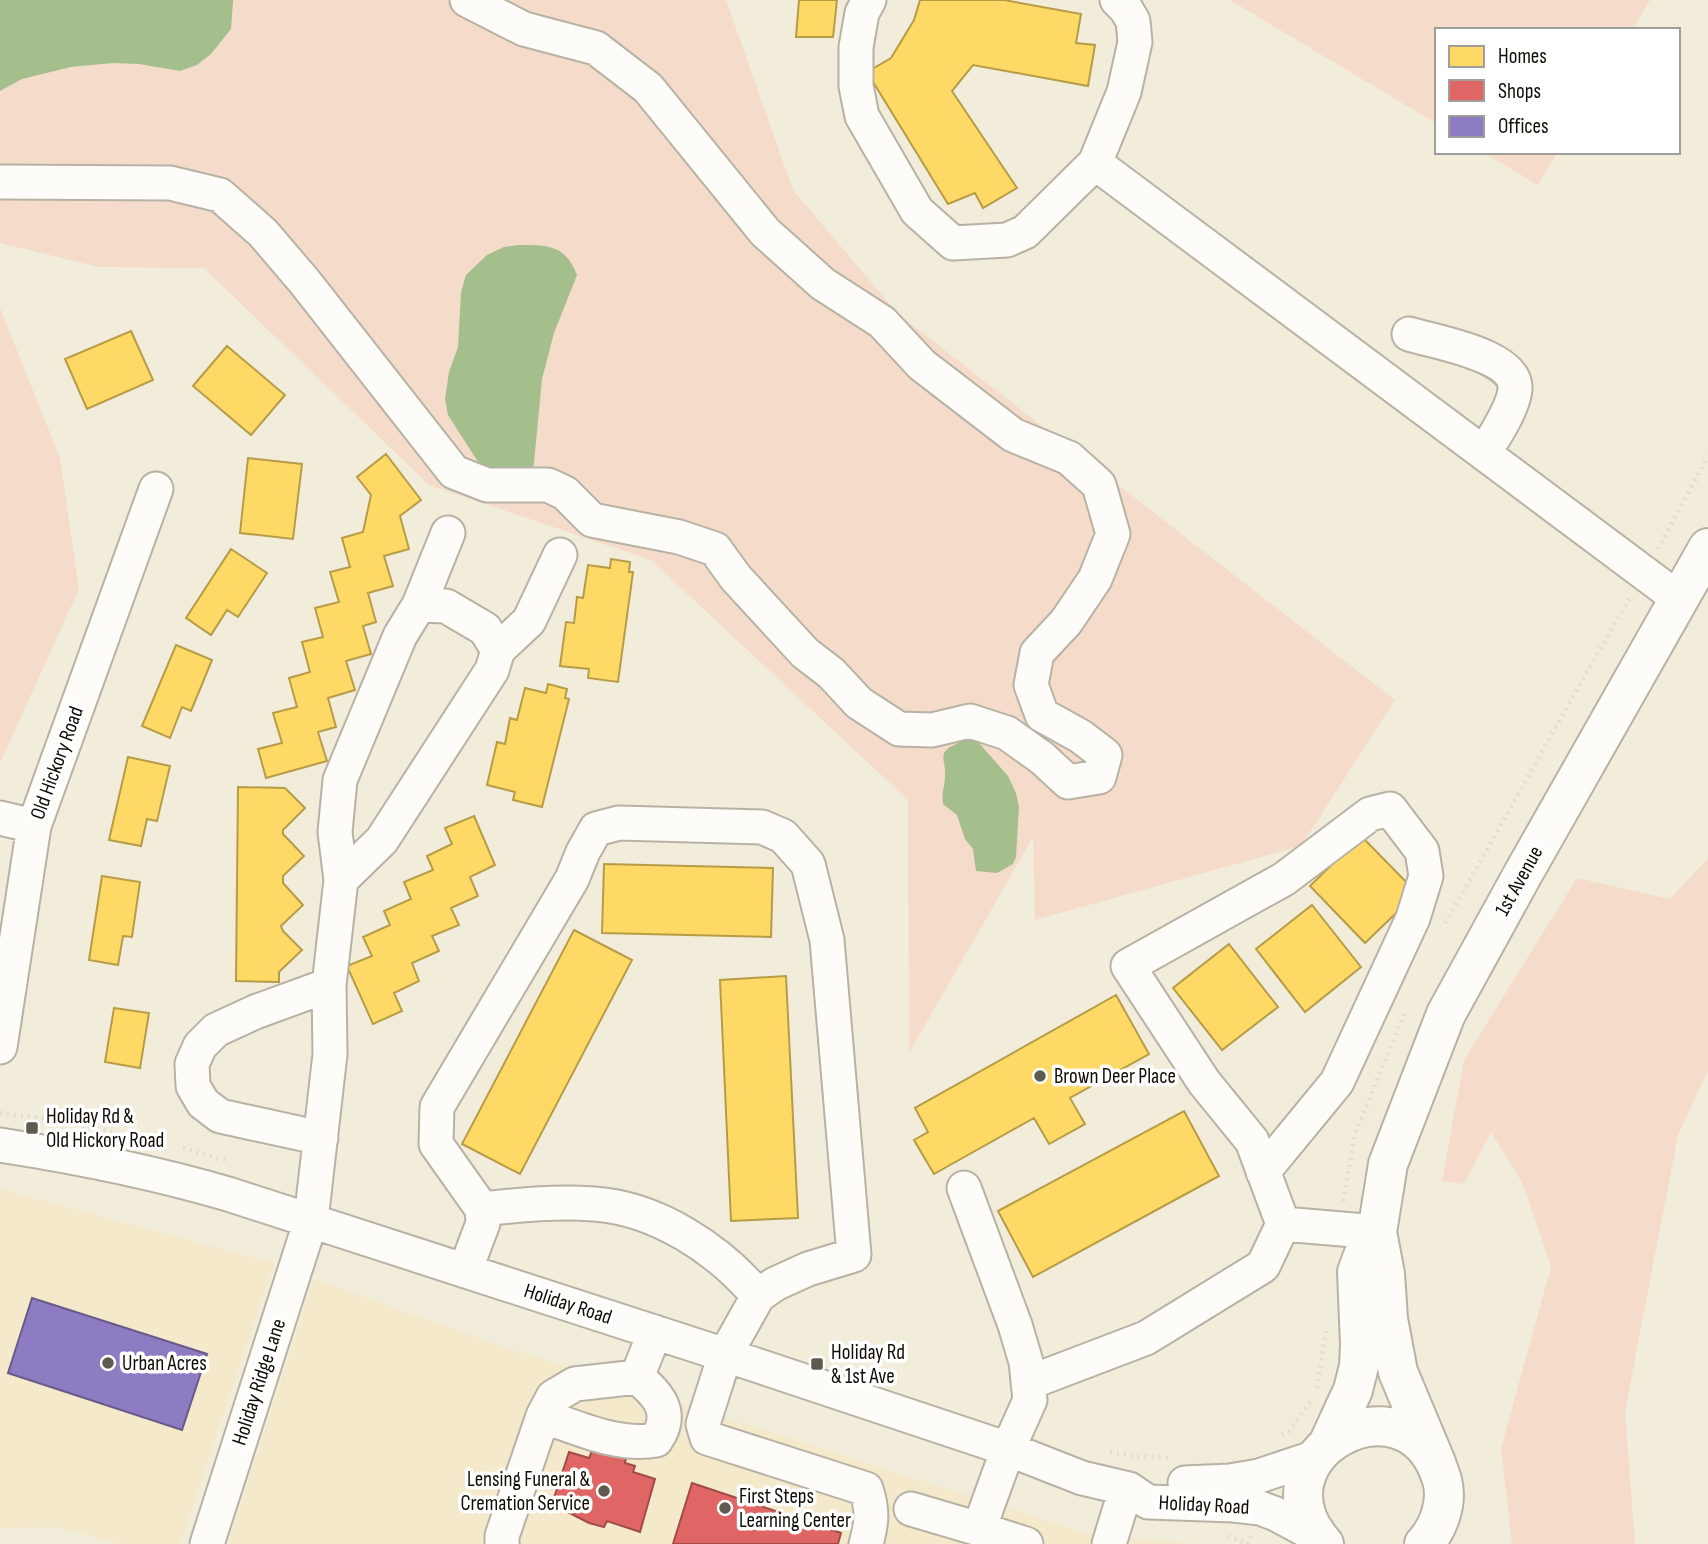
<svg xmlns="http://www.w3.org/2000/svg" width="1708" height="1544" viewBox="0 0 1708 1544" font-family="'Sofia Sans Condensed',sans-serif">
<style>
.built{fill:#f4e9cb}
.green{fill:#f5dcca}
.water{fill:#a4be8c}
.homes{fill:#ffd966;stroke:#b79c48;stroke-width:2}
.shops{fill:#e06666;stroke:#a24b48;stroke-width:2}
.offices{fill:#8e7cc3;stroke:#685a89;stroke-width:2}
.lines{fill:none;stroke-linecap:round;stroke-linejoin:round}
.minor-casing{stroke:#b7b2a4;stroke-width:37}
.major-casing{stroke:#b7b2a4;stroke-width:42}
.path{stroke:#dedcd7;stroke-width:4.5;stroke-dasharray:2 5;stroke-linecap:butt}
.minor{stroke:#fdfcf9;stroke-width:33}
.major{stroke:#fdfcf9;stroke-width:38}
.poi-dot{fill:#5f5a4e;stroke:#fff;stroke-width:2.5}
.labels{text-anchor:middle;dominant-baseline:central;stroke-width:7;stroke-linejoin:round;paint-order:stroke}
.street-label{font-size:21px;fill:#100c03;stroke:#fff}
.poi-label{font-size:21px;fill:#100c03;stroke:#fff;text-anchor:start}
</style>
<rect width="100%" height="100%" fill="#f2ecda"/>
<path class="built" d="M0,1189L274,1263L180,1544H120L57,1527L0,1528Z
M314,1279L498,1345L1097,1537L1204,1544H228Z"/>
<path class="green" d="M0,0H726L793,190L898,314L1395,700L1301,846L1035,920L1033,837L909,1053L908,800L651,560L429,485L204,268L99,267L0,243Z
M1230,0H1650L1632,30H1437V124Z
M1483,152H1558L1538,185Z
M0,308L60,458L79,589L0,763Z
M1708,858V1070L1678,1135L1625,1411L1635,1544H1512L1501,1448L1551,1267L1523,1184L1491,1132L1464,1184L1442,1181L1464,1060L1577,878L1670,899Z"/>
<path class="water" d="M0,0H233V2L231,29L211,54L197,65L180,71L139,64L113,63L71,67L22,79L0,91Z
M518,245C547,245 565,244 577,275L554,333L542,379L533,473L487,476L448,415L445,399L449,372L458,347L461,292L466,275L487,255L504,247Z
M971,738L979,743L1008,776L1016,793L1019,807L1016,857L1013,864L997,873L976,871L973,849L965,839L957,815L943,804C941,793 945,787 945,776C946,759 936,753 956,744C962,741 965,739 971,738Z"/>
<path class="homes" d="M799,0H837L833,37H796Z
M920,0H1004L1081,14L1076,43L1095,45L1088,86L973,65L952,91L1017,188L983,208L975,193L948,204L867,72L891,58L914,20Z
M131,331L153,380L87,409L65,359Z
M227,346L285,395L251,435L193,386Z
M386,454L421,500L400,516L409,549L384,556L393,586L368,593L376,622L363,626L371,654L346,661L355,690L328,698L336,727L318,732L327,761L266,778L258,749L282,743L273,713L297,707L289,678L310,672L302,642L323,637L315,608L339,602L330,572L350,567L342,538L363,532L371,495L357,477Z
M248,458L302,464L293,539L240,533Z
M231,549L267,573L238,617L227,610L211,635L186,618Z
M611,559L630,562L629,572H633L618,682L588,678L589,669L560,666L566,622L574,623L577,597L583,598L588,565L610,568Z
M176,645L212,660L191,711L182,707L170,738L142,726Z
M548,684L567,689L565,698L569,699L542,807L513,800L515,792L487,785L497,742L505,744L510,718L517,720L525,688L546,693Z
M128,757L170,766L157,821L147,819L141,846L109,840Z
M238,787L285,788L305,808L283,830V834L304,856L283,876V883L303,905L281,926L283,931L302,950L279,972V982L236,981Z
M474,816L495,865L470,877L478,896L451,908L459,925L432,936L439,951L412,963L419,981L394,993L402,1011L373,1024L347,966L372,956L363,937L390,925L384,911L411,899L404,882L433,870L427,856L452,844L445,828Z
M1361,836L1417,893L1365,943L1310,886Z
M604,864L773,868L771,937L602,933Z
M102,876L140,882L132,937L123,936L118,965L89,960Z
M1312,905L1361,967L1305,1012L1256,949Z
M574,930L632,960L520,1174L462,1144Z
M1229,944L1278,1007L1222,1050L1173,988Z
M786,976L798,1218L731,1221L720,980Z
M1116,995L1149,1054L1070,1098L1085,1124L1049,1144L1034,1118L934,1174L914,1140L928,1132L915,1108Z
M114,1008L149,1013L140,1068L105,1062Z
M1184,1111L1219,1176L1033,1277L998,1211Z"/>
<path class="shops" d="M592,1451L627,1453L625,1463L635,1466L633,1472L655,1479L640,1532L607,1521L604,1527L589,1523L552,1504L569,1452L589,1458Z
M692,1483L841,1533L838,1544H673Z"/>
<path class="offices" d="M32,1298L207,1354L182,1430L8,1373Z"/>
<g class="lines">
<defs>
<path id="minor" d="M869,0L862,13L856,47V86L862,116L917,211L953,243L1007,240L1025,232L1095,163L1124,92L1135,42L1133,21L1126,9L1117,0
M1095,163L1679,599
M0,182L170,183L220,195L263,233L304,281L454,472L487,485H548L565,493L592,520L679,537L715,549L736,578L805,653L831,673L859,703L899,729L932,730L970,721L1007,733L1042,758L1068,782L1099,777L1105,755L1080,736L1042,715L1031,685L1037,653L1066,622L1095,579L1113,534L1099,485L1069,458L1013,435L922,365L882,322L823,284L765,232L648,88L596,48L524,29L467,0
M1409,334C1435,342 1517,355 1515,389C1514,407 1494,437 1484,453
M419,605L448,533
M498,650L529,621L560,555
M0,818L34,826
M0,1047L34,826L156,489
M321,1138L220,1116L203,1103L193,1086L192,1064L200,1046L216,1030L255,1012L329,985
M0,1145C78,1157 153,1172 228,1194L750,1363L1008,1449L1082,1478L1129,1489L1148,1502L1234,1505L1260,1508L1276,1514L1317,1536
M964,1188L1015,1325L1026,1362L1030,1400L1008,1449L979,1529L1026,1544
M482,1209C520,1205 556,1201 594,1204C656,1208 719,1249 758,1296
M1283,1224L1377,1232
M465,1271L483,1223L482,1209L436,1144L437,1107L572,879L583,852L596,829L619,823L762,827L783,836L808,864L827,940L854,1255L808,1269L775,1284L758,1296L725,1355L703,1424L707,1438L866,1489C873,1510 872,1523 866,1544
M1028,1383L1146,1338L1263,1266L1283,1224L1252,1141L1204,1082L1128,966L1284,879L1370,814L1390,809L1422,851L1426,876L1413,918L1337,1082L1263,1172
M543,1416C578,1428 618,1447 656,1440C675,1413 658,1394 637,1377
M1185,1483L1230,1481L1259,1476L1316,1457
M911,1509L979,1529
M207,1544L311,1220L330,1054L329,985L341,880L382,840L492,670L498,650L485,629L446,606L419,605L400,636L340,780L335,832L341,880
M502,1544V1536L543,1416L553,1397L575,1384L637,1377L655,1332
M1109,1544L1126,1489"/>
<path id="major" d="M1329,1442L1353,1390L1359,1366L1360,1345L1357,1272L1363,1256L1377,1232
M1437,1465L1398,1372L1388,1319L1385,1274L1377,1232L1388,1164L1446,1014L1524,872L1708,548
M1324,1544C1246,1456 1408,1366 1442,1480C1448,1502 1439,1528 1424,1544"/>
</defs>
<use href="#minor" class="minor-casing"/>
<use href="#major" class="major-casing"/>
<path class="path" d="M1658,549L1708,456
M1445,923C1508,815 1567,704 1631,596
M0,1113L56,1120L120,1134
M183,1148L228,1161
M1343,1201L1355,1134L1404,1014
M1317,1388L1326,1331
M1282,1435L1289,1431L1312,1399
M1110,1452L1133,1456L1171,1458
M1228,1536L1248,1544L1250,1536"/>
<use href="#minor" class="minor"/>
<use href="#major" class="major"/>
</g>
<g class="poi-dot">
<circle cx="1040" cy="1076" r="7"/>
<rect x="25" y="1121" width="14" height="14" rx="3.5"/>
<circle cx="108" cy="1363" r="7"/>
<rect x="810" y="1357" width="14" height="14" rx="3.5"/>
<circle cx="604" cy="1491" r="7"/>
<circle cx="725" cy="1508" r="7"/>
</g>
<g class="labels">
<g class="street-label">
<text transform="translate(57 763) rotate(-70)">Old Hickory Road</text>
<text transform="translate(1519 881) rotate(-61)">1st Avenue</text>
<text transform="translate(568 1304) rotate(18)">Holiday Road</text>
<text transform="translate(259 1382) rotate(-72)">Holiday Ridge Lane</text>
<text transform="translate(1204 1505) rotate(3)">Holiday Road</text>
</g>
<g class="poi-label">
<text x="1054" y="1076">Brown Deer Place</text>
<text x="46" y="1116">Holiday Rd &amp;<tspan x="46" dy="24">Old Hickory Road</tspan></text>
<text x="831" y="1352">Holiday Rd<tspan x="831" dy="24">&amp; 1st Ave</tspan></text>
<text x="122" y="1363">Urban Acres</text>
<text x="590" y="1479" text-anchor="end">Lensing Funeral &amp;<tspan x="590" dy="24">Cremation Service</tspan></text>
<text x="739" y="1496">First Steps<tspan x="739" dy="24">Learning Center</tspan></text>
</g>
</g>
<rect x="1435" y="28" width="245" height="126" fill="#ffffff" stroke="#9f9e9a" stroke-width="2"/>
<rect x="1449" y="46" width="35" height="21" fill="#ffd966" stroke="#9f9e9a" stroke-width="2"/>
<text x="1498" y="63" font-size="21" fill="#100c03">Homes</text>
<rect x="1449" y="80" width="35" height="21" fill="#e06666" stroke="#9f9e9a" stroke-width="2"/>
<text x="1498" y="98" font-size="21" fill="#100c03">Shops</text>
<rect x="1449" y="116" width="35" height="21" fill="#8e7cc3" stroke="#9f9e9a" stroke-width="2"/>
<text x="1498" y="133" font-size="21" fill="#100c03">Offices</text>
</svg>
